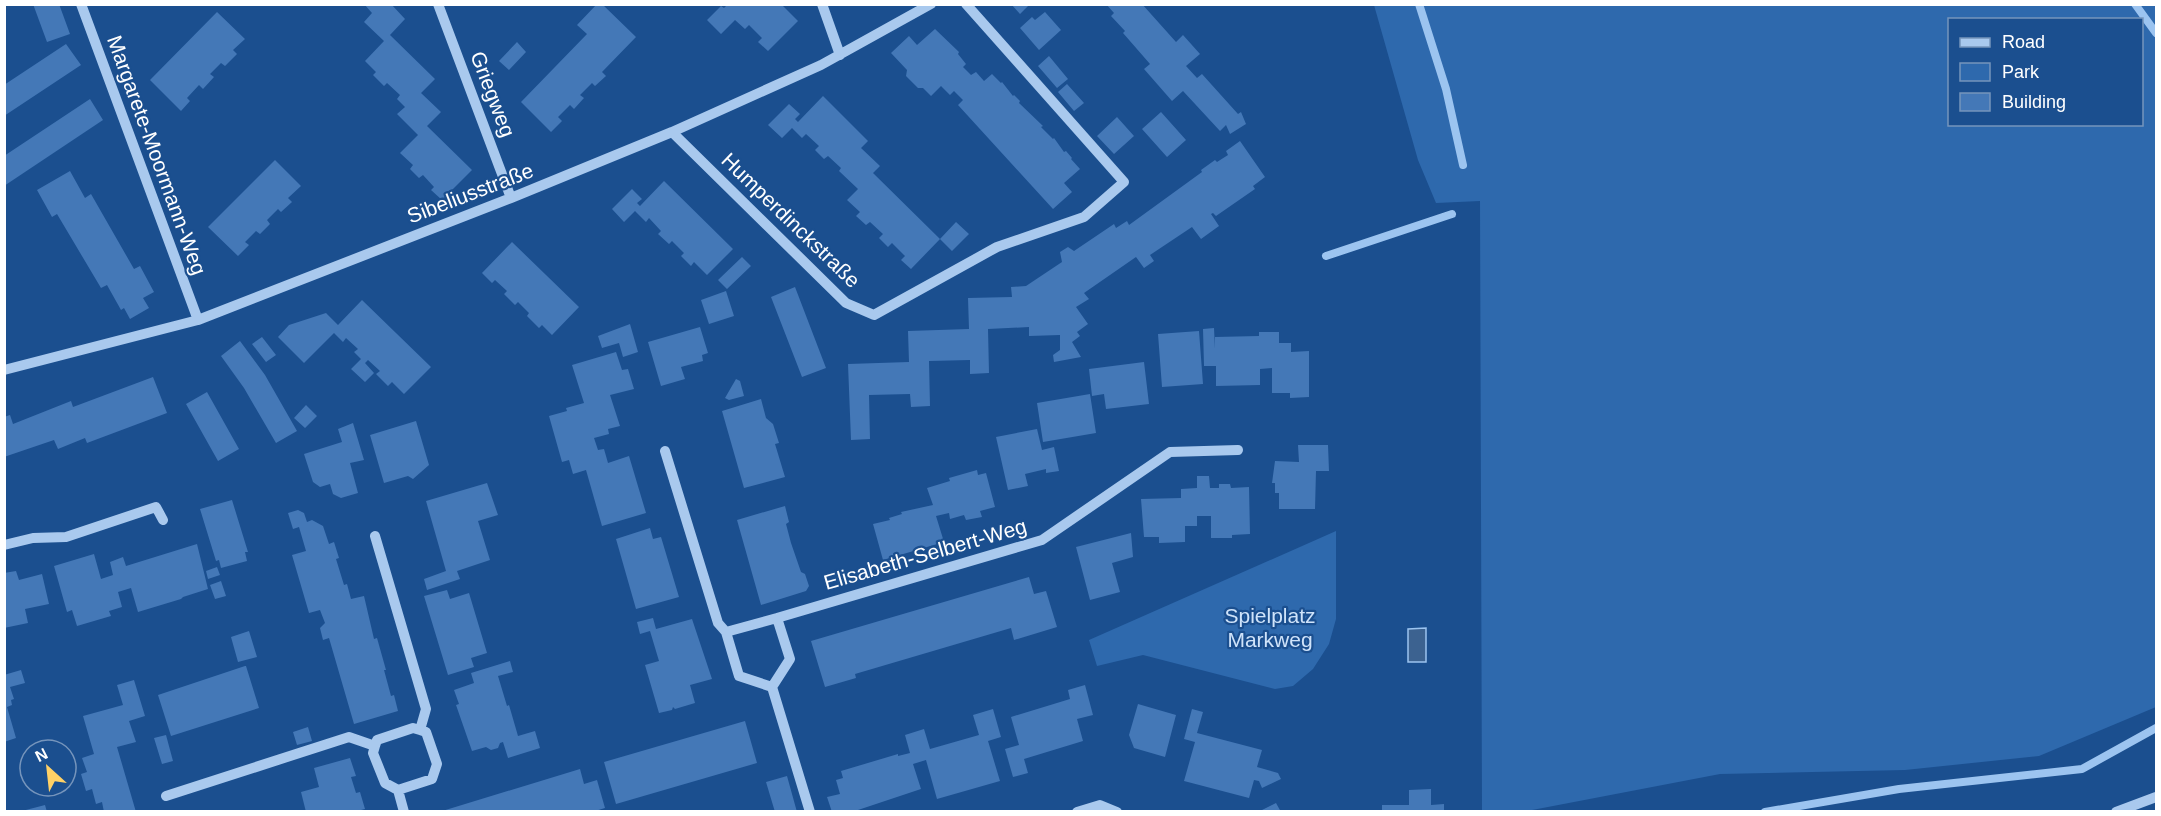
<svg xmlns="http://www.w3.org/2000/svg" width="2161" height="816" viewBox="0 0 2161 816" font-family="Arial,sans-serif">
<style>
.green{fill:#2e69ad;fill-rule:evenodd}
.water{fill:#3c6290;stroke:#9cc4f0;stroke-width:1.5}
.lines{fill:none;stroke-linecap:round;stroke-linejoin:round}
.stream{stroke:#9cc4f0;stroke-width:8}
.building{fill:#4478b7}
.minor{stroke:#a9c9ee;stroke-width:10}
.labels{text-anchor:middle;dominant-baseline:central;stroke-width:4.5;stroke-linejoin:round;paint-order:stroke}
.street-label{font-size:21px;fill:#fff;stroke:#1b4f8f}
.park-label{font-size:21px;fill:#cfe3fa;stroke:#1b4f8f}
</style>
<rect width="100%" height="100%" fill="#1b4f8f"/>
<path class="green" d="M1374,5H2154L2156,8V707L2039,756L1905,770L1720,774L1527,811H1482L1480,201L1436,203L1418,160ZM1950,20H2142V124H1950Z
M1336,531V619L1329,644L1313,669L1293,686L1275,689L1143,655L1097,666L1089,640Z"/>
<path class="water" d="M1426,628V662H1408V629Z"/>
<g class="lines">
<path class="stream" d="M1419,4L1446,89L1463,165
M2135,4L2156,33
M1326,256L1452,214
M1765,812L1899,789L2082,769L2156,728"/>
</g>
<path class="building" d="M33,4H59L70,34L47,42Z
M364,4H391L405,19L390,35L435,79L421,93L441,112L427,126L472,170L442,200L431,190L434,187L423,175L419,178L410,169L413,165L400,153L418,135L397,114L405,107L397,99L400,95L387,83L384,86L373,75L376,72L365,61L384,41L364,22L372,13Z
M597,4H602L636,37L602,72L606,76L595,86L592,83L580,95L584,98L574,109L570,105L558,117L562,121L551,132L521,102L587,34L577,25Z
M725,4H781L798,21L768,51L758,42L762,38L749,25L745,29L735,20L721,34L707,20L721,6L724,8L726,6Z
M1011,4H1030L1020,14Z
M1106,4H1142L1176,42L1183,35L1200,54L1186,66L1197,78L1202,74L1238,114L1241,112L1246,124L1230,134L1226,125L1220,131L1183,91L1172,101L1144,69L1150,64L1123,33L1125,31L1111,16L1114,13Z
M217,12L245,39L233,50L237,54L225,66L221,63L210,74L214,77L203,89L199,85L187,98L190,101L181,111L150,80Z
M1045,12L1061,30L1039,50L1020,28L1032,17L1035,20Z
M935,29L959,52L958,54L966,64L963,67L971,75L976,72L984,81L992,74L1001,83L1002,82L1013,96L1014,95L1020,101L1019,103L1043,126L1041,127L1053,139L1054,138L1064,152L1066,151L1072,158L1071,159L1080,169L1064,183L1072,192L1053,209L958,105L963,100L954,91L950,95L941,86L931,96L923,88H918L906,76L907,70L891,53L909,36L917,45Z
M517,42L526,52L509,70L499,61Z
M66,44L81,65L4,116V85Z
M1049,56L1068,79L1057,88L1038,66Z
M1067,84L1084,103L1074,111L1058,92Z
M823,96L868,141L861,148L880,166L873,173L940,239L956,222L969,234L952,251L940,239L911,269L901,260L905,256L892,243L888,247L879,238L883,234L870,222L866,225L856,216L860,212L847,200L858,189L839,171L841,168L828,156L824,159L815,150L819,146L806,134L802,138L792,128L782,138L768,125L789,104L800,114L795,119L798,122Z
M90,99L103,120L4,186V156Z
M1161,112L1186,140L1167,157L1142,129Z
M1117,117L1134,136L1114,154L1097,136Z
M1240,141L1265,177L1253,186L1255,189L1216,216L1213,213L1211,214L1219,226L1201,239L1192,227L1150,255L1154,261L1144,268L1136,257L1084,293L1089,299L1076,307L1088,324L1077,332L1080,336L1072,342L1081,357L1054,362L1053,355L1060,350V335L1029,336V327L988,329L989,373L970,374V360L929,361L930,406L911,407L910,394L869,395L870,439L851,440L848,364L909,362L908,331L969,329L968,298L1012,297L1011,287L1026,286L1062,262L1060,252L1068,247L1074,251L1114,224L1116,228L1127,221L1129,225L1202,172L1201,170L1215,160L1217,162L1228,155L1226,151Z
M275,160L301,186L288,198L292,202L281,212L278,209L267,220L270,224L260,234L256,231L245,242L249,245L238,256L208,227Z
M70,171L85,198L91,194L134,269L140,266L154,292L143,298L149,308L130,319L124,308L121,310L107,285L101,288L57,214L52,217L37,190Z
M664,181L733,249L707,275L694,262L691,266L681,256L684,253L672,241L669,244L658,234L661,231L649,218L646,222L635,211L624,222L612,209L632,189L642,199L637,203L640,206Z
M512,242L579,307L552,335L542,325L539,328L527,316L529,313L518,302L515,305L504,294L507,291L495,280L492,283L482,273Z
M742,257L751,266L727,289L718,280Z
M795,287L826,368L802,377L771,297Z
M726,291L734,316L709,324L701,300Z
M362,300L431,367L404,394L392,382L388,386L376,374L380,371L368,360L365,363L374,373L365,382L351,369L361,359L354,352L358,349L346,338L343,342L334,333L304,363L278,337L289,325L326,313L338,325Z
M630,324L638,352L623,357L619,343L602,348L598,336Z
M700,327L708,353L702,355L703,361L681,367L685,379L661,386L648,342Z
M1214,328L1215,349V337L1259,336V332H1279V343H1291V352L1309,351V397L1290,398V393H1272V368L1260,369V385L1216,386V366H1204L1203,329Z
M1199,331L1203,384L1162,387L1158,334Z
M262,337L276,355L266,362L252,344Z
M240,341L265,375L297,431L276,443L244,388L221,356Z
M616,352L622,370L628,369L634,389L610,395L620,426L608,429L609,434L594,438L598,450L604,449L608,463L629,456L646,513L602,526L586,470L573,474L569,460L562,462L549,416L567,411L566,408L584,403L572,365Z
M1144,362L1149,404L1106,409L1104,394L1092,396L1089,369Z
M153,377L167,413L87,443L85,438L58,449L54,440L4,457V417L10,415L13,424L71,401L73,407Z
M736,379L740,381L744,396L729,400L725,398Z
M207,392L239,449L218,461L186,404Z
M1090,394L1096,433L1043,442L1037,403Z
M761,399L766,418L773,424L779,443L775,444L785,477L744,488L722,411Z
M306,405L317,416L305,428L294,418Z
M416,421L429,465L413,479L408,476L384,483L370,435Z
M353,423L364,460L350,463L358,493L341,498L333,494L330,484L320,487L313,482L304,454L342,442L338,429Z
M1037,429L1042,450L1054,447L1059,471L1046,473V469L1025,474L1028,486L1008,490L996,437Z
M1298,445H1328L1329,471H1316L1315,509H1279V493H1275V483H1272L1275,461L1299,462Z
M977,470L978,475L986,473L995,507L980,511L982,517L966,520L964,515L950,519L949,513L936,516L944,542L883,560L873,524L890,520L889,518L902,514L901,512L933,505L927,488L950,481L949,478Z
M1197,476H1209L1210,488H1219V484H1230L1231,488L1249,487L1250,534L1232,535V538H1211V516H1197V526H1185V542L1159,543V537H1144L1141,499L1181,498V489L1197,488Z
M487,483L498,515L478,521L490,560L457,571L460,579L427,590L424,579L446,571L426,501Z
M232,500L248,552H245L247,561L221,568L219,560L216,561L200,509Z
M785,506L789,522L786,524L791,543L801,572L805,574L809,586L806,591L761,605L737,520Z
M298,510L304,513L307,522L312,520L323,526L329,544L334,542L339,558L336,559L344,585L347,584L351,599L364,596L374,639L377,638L386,670H384L391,696L394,695L398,711L354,724L329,638L323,640L320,628L325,623L320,610L309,613L292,555L306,551L299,527L293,529L288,513Z
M650,528L653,539L661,537L679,597L636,609L616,539Z
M1131,533L1133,557L1112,563L1120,592L1090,600L1076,547Z
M197,544L208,589L183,597L181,599L138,612L131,588L118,592L122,607L109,611L111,616L77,626L72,610L67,612L54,566L94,554L101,579L113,575L110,562L123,557L126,566Z
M217,567L220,575L208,579L206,571Z
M16,571L19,580L42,574L49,604L25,609L28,623L4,628V573Z
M1029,577L1034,594L1046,591L1057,627L1014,640L1011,628L855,674L856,678L825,687L811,641Z
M221,581L226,596L215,599L210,585Z
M447,590L450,599L469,593L487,653L471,658L474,667L448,675L424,596Z
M653,618L656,629L692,619L712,679L690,685L695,703L675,709L673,707L672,710L659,713L645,665L659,661L650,631L640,634L637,622Z
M249,631L257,657L238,662L231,637Z
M510,661L513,672L498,676L507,706L509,705L518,736L535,731L540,748L508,758L503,742L500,743L498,748L491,750L486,747L472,751L456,705L459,704L454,690L474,683L471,673Z
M245,666H246L259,708L171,736L158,695Z
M21,670L25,683L10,687L14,699L11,700L12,705L7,707L16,738L4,742V675Z
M134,680L145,716L129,721L136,742L117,747L136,812H104L102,802L96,804L92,789L86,791L81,774L87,772L82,758L94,754L83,716L123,705L117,685Z
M1085,685L1093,715L1077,719L1083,741L1024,759L1028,773L1013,777L1005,749L1019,745L1011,717L1070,699L1068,690Z
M1138,704L1176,715L1165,757L1134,748L1129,735Z
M993,709L1001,737L988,741L1000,781L937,799L926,760L913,764L921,789L852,812H832L827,797L840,794L836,780L843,778L841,771L898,754V756L910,753L905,735L924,729L930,749L979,735L973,715Z
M1192,709L1203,712L1197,733L1262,750L1257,767L1278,773L1281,779L1262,788L1259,781L1254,780L1249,798L1184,781L1195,742L1184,739Z
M745,721L757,763L616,804L604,762Z
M308,727L312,741L297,745L293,732Z
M166,735L173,761L162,764L154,738Z
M350,758L356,776L351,777L356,793L360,792L365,809L361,810V812H306L301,792L319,787L314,768Z
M580,769L584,784L597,780L605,808L592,812H439Z
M787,776L797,812H775L766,782Z
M1431,789V805L1444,804V812H1382V805H1409V790Z
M1276,803L1281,812H1258Z
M45,805L47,812H22V811Z"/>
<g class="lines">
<path class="minor" d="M81,4L198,320
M438,4L511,198
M822,4L840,55
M672,132L846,303L874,315L997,247L1084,217L1124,182L966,4
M4,370L198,320L511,198L672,132L821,65L931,4
M665,451L718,623L726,632
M375,536L426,709L420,730L426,732L437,764L432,779L398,790L404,812
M4,545L33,538L66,537L156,507L163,520
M777,618L1042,540L1170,452L1238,450
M772,687L739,676L726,632L777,618L790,659L772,687L810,812
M375,746L377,740L413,728L420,730
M166,796L349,737L375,746L373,753L385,783L398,790
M1077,812L1100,805L1117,812
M2116,812L2156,797"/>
</g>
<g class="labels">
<g class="street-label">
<text transform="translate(493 94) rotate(69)">Griegweg</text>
<text transform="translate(157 155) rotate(70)">Margarete-Moormann-Weg</text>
<text transform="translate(470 193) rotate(-21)">Sibeliusstraße</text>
<text transform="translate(791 220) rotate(44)">Humperdinckstraße</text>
<text transform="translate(925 554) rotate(-16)">Elisabeth-Selbert-Weg</text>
</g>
<g class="park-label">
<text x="1270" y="615">Spielplatz<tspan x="1270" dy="24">Markweg</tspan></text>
</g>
</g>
<rect width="2161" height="816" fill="none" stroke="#ffffff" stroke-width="12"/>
<rect x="1948" y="18" width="195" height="108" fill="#1b4f8f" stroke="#7695bc" stroke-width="1.5"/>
<rect x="1960" y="38" width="30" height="9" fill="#a9c9ee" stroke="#7695bc" stroke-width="1.5"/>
<text x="2002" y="48" font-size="18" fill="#ffffff">Road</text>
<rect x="1960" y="63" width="30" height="18" fill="#2e69ad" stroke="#7695bc" stroke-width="1.5"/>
<text x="2002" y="78" font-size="18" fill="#ffffff">Park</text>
<rect x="1960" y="93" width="30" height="18" fill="#4478b7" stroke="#7695bc" stroke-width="1.5"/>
<text x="2002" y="108" font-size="18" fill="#ffffff">Building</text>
<g transform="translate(48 768) rotate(333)"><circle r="28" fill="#1b4f8f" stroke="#7695bc" stroke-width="1.5"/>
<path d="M0-4.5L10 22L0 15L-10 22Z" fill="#ffd166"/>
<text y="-9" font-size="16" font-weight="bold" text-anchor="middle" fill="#ffffff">N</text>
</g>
</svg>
